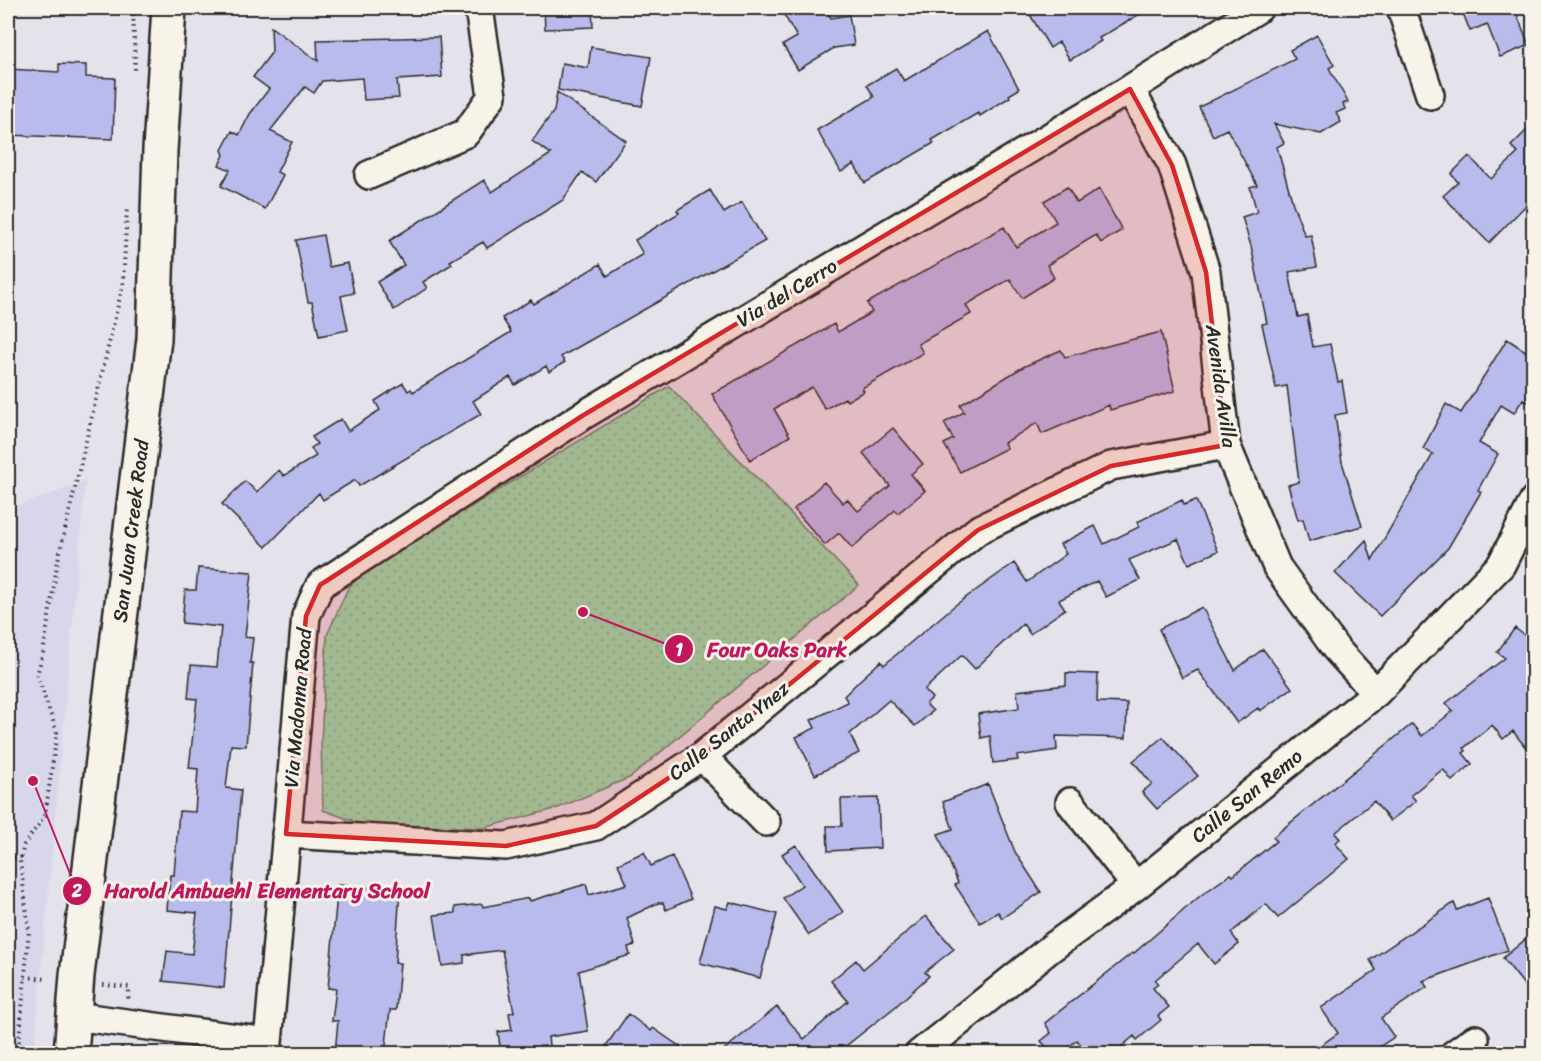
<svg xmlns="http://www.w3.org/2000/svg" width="1541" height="1061" viewBox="0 0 1541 1061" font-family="Sriracha,sans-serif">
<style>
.built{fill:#d7d6eb}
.green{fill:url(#green-dots);stroke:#60846b;stroke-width:1.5}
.building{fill:#b9bbed;stroke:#2b2b2b;stroke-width:1.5}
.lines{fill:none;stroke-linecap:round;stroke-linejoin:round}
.minor-casing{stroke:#2b2b2b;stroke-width:32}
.tertiary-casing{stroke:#2b2b2b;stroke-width:38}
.path{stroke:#2b2b2b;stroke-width:4;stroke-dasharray:1.5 4.5;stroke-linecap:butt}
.minor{stroke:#f7f3e8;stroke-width:27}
.tertiary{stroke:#f7f3e8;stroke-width:33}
.marked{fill:#d62828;fill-opacity:0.2;stroke:#d62828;stroke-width:4.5;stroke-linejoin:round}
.labels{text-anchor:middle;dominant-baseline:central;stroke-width:6;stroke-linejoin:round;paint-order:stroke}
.street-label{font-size:20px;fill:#2b2b2b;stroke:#f7f3e8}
.leader{fill:none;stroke:#c2185b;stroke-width:2}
.callout-dot{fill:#c2185b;stroke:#f7f3e8;stroke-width:2}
.mark-label{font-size:18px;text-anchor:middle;font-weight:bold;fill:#fff}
.callout-label{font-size:21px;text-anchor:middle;font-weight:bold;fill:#c2185b;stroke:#f7f3e8;stroke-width:6;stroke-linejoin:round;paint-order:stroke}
</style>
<defs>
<pattern id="green-dots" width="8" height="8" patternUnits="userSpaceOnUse" patternTransform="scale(1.5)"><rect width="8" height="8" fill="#94dcab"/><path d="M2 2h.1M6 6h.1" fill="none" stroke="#80bd93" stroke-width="1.8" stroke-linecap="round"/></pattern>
</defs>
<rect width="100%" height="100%" fill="#e4e2ea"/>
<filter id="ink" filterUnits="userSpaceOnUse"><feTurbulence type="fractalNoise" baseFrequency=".0167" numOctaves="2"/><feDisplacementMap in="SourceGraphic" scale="12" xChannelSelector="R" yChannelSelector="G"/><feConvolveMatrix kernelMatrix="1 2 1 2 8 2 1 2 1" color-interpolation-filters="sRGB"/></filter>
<g filter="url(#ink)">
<path class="built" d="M85,482L34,1053H8V509Z"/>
<path class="green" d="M669,386L859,585L631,777L558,808L484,828L361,824L323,810L321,742L327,635L348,588L367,570Z"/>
<path class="building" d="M544,8H592L593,27L545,29Z
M780,8H825L831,18L849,15L854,45L834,48L798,70L783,45L797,37Z
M1026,8H1150L1099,38L1101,41L1070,60L1059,42L1050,48Z
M1461,8H1526L1516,12L1529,45L1500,57L1487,24L1470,31Z
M271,27L318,61L317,40L439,37L442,77L397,80L399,98L364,100L362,78L322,81L314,93L305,87L270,131L292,142L277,172L283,175L265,209L221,186L230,170L219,165L224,155L222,150L232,131L239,135L250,114L269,89L253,77L272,52Z
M988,31L1019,89L1009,95L1010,97L980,116L978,113L932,140L934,143L865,183L854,164L841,172L817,130L874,97L867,85L896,68L904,81Z
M1317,35L1334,65L1329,68L1348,102L1343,104L1345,109L1336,113L1341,122L1321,134L1274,124L1284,143L1277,147L1293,204L1305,236L1311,235L1317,267L1289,272L1298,317L1307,315L1313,347L1330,344L1338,382L1342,381L1347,413L1335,415L1342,462L1362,526L1309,541L1303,519L1298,520L1288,485L1299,482L1287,386L1276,388L1262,324L1267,323L1251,246L1242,217L1257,212L1250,187L1257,185L1227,129L1213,136L1199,107L1295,59L1290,50Z
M591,47L651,57L642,106L558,90L562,63L588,68Z
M59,64L86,65V77L115,78L113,139L8,135V69L59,72Z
M557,92L626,141L596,182L582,172L563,200L487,248L483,242L450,261L452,264L423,282L427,288L394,310L377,282L404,265L389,241L484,180L492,192L551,154L532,141L554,111Z
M1533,124V198L1489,243L1443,196L1458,182L1451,174L1469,156L1491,179L1518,153L1511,146Z
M1067,187L1077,203L1099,189L1122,230L1101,243L1096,235L1047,265L1054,278L1022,298L1010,279L966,305L971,314L918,344L923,353L862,388L864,391L847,401L845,398L825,409L812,387L774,409L790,436L750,460L712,394L834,324L838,332L872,312L867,303L1004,227L1016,247L1056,222L1044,201Z
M710,190L724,213L742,202L765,241L564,355L561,357L565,362L549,372L546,366L515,385L510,377L473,401L481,414L359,486L355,480L323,500L319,493L266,547L222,504L245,481L257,492L279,470L284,476L316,456L311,448L317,444L312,437L341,419L348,431L380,410L375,401L403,383L408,391L411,389L413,392L511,332L502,318L531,300L534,304L600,264L607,276L643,254L635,240L679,213L677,210Z
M323,235L329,267L348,263L354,293L341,296L348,330L319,336L312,302H308L296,240Z
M1161,332L1175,391L1110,410L1109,405L1042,434L1037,423L1004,443L1007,448L960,472L944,444L953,439L944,423L964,412L960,405L1023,367L1061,350L1065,357Z
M1507,339L1533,356V405L1523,399L1514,413L1501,405L1479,443L1498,454L1478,490L1481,492L1448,548L1380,616L1335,573L1366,540L1372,560L1433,454L1423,449L1446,404L1461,413Z
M893,428L923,464L911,474L925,491L898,513L895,510L852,548L839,533L825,545L794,509L824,482L843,503L847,499L858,511L890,486L863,453Z
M1182,500L1184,505L1196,500L1218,551L1189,564L1178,539L1129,560L1140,580L1106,597L1097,581L1059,600L1065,609L1030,634L1023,624L975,669L962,655L924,690L932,698L926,704L933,711L915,726L889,700L850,734L859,753L815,775L796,737L815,728L811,720L848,702L844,696L860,680L881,661L884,665L954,606L1014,563L1027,582L1066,554L1060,544L1095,526L1104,544L1139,527L1137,522Z
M198,568L252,572L245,637L253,638L250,663H253L246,746L231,745L226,788L241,790L224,988L163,981L167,951L192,954L197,913L167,910L170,875H174L179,811L195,812L198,769L189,768L197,699L188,698L191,665L217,667L221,627L182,623L185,590H196Z
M1202,607L1235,670L1263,649L1292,688L1260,711L1258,708L1237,723L1198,670L1182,678L1159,629Z
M1515,628L1533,642V757L1513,731L1503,739L1492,725L1464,748L1466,751L1463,753L1472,764L1452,781L1443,769L1411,795L1416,801L1390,821L1374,801L1335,833L1340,839L1335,843L1349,859L1278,918L1266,904L1231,933L1239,944L1214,964L1198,944L1155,980L1158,984L1153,988L1169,1007L1158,1016L1161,1020L1137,1040L1134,1036L1114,1053H1088L1077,1040L1061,1053H1052L1041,1041L1051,1033L1045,1023L1132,953L1133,954L1200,896L1231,874L1233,876L1276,841L1273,837L1412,724L1422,736L1453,711L1446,703L1505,658L1497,652Z
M1066,673L1098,674L1097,702L1127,703L1126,738L1056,736L1057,750L1017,756L1018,760L993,763L990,736L981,738L978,714L1019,708L1017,691L1066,685Z
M1163,737L1198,776L1157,809L1142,792L1152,784L1133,761Z
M988,784L1015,852L1041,892L1002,918L998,912L980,923L955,885L958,883L938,834L953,829L943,802Z
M878,798L880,848L828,851L827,826H842L841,799Z
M796,845L843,912L809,935L783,898L802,885L782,854Z
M644,852L651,866L672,856L691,899L666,910L663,903H658L627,918L635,945L628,947L630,955L579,971L588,1031L548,1037L550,1053H501L498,1032L512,1030L509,1013L514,1012L502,950L464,955V963L442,966L434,915L455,913V907L482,904L483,907L529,898L530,901L586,884L589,895L627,884L618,864Z
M338,885L400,890L395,963H400L396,1010H390L385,1053H335L338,1021H332L336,989L328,988Z
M1488,898L1508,950L1423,981L1427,987L1381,1018L1394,1037L1370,1053H1310L1338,1033L1321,1008L1376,970L1370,960L1454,903L1457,910Z
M730,902L777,914L760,978L700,963L715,906L727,909Z
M926,916L954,949L925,972L929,976L895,1007L837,1053H720L777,1007L804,1039L848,1001L831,981L856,960L863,969Z
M1533,933V996L1503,958Z
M628,1014L651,1031L653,1028L689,1053H617L606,1046Z"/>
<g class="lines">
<defs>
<path id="minor" d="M1401,8L1430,95
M1130,89L1172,165L1206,272L1226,445L1277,567L1336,649L1376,693
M369,175L466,133L492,96L479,8
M702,756L766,822
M1070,802L1136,886
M286,834L506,846L596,826L702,756L978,530L1111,466L1226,445
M74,1016L268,1042
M267,1054L306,616L320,585L582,416L1130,89L1259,8
M919,1054L1051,948L1136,886L1376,693L1501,565L1534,500
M1454,1054L1475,1039"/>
<path id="tertiary" d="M71,1054L77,975L154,339L160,150L169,8"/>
</defs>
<use href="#minor" class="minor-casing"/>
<use href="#tertiary" class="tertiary-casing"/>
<path class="path" d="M133,8L135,70
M8,859L21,857
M25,977L48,979
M103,985L129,987L128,999
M18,1054L29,930L20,861L24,845L45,815L57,733L37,675L43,653L58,560L123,284L127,209
M121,1054L122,1045"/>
<use href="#minor" class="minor"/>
<use href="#tertiary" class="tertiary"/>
</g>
</g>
<path class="marked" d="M1130,89L1172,165L1206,272L1226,445L1111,466L978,530L702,756L596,826L506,846L286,834L306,616L320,585L582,416Z"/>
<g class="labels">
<g class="street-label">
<text transform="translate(787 293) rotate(-31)">Via del Cerro</text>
<text transform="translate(1221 386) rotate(82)">Avenida Avilla</text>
<text transform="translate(131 531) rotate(-83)">San Juan Creek Road</text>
<text transform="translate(298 708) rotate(-85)">Via Madonna Road</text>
<text transform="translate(729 731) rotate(-38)">Calle Santa Ynez</text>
<text transform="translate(1247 796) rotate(-39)">Calle San Remo</text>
</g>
</g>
<path class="leader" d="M583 612L679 649M33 781L77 891"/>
<g class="callout-dot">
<circle cx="583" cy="612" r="6"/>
<circle cx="33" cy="781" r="6"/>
<circle cx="679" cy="649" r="15"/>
<circle cx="77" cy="891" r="15"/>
</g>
<g class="mark-label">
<text x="679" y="656">1</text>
<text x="77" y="897">2</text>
</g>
<g class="callout-label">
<text x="777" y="657">Four Oaks Park</text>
<text x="267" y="898">Harold Ambuehl Elementary School</text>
</g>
<rect width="1541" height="1061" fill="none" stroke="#f7f3e8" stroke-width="30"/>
<rect x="15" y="15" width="1511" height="1031" fill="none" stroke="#2b2b2b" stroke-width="2" filter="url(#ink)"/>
</svg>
